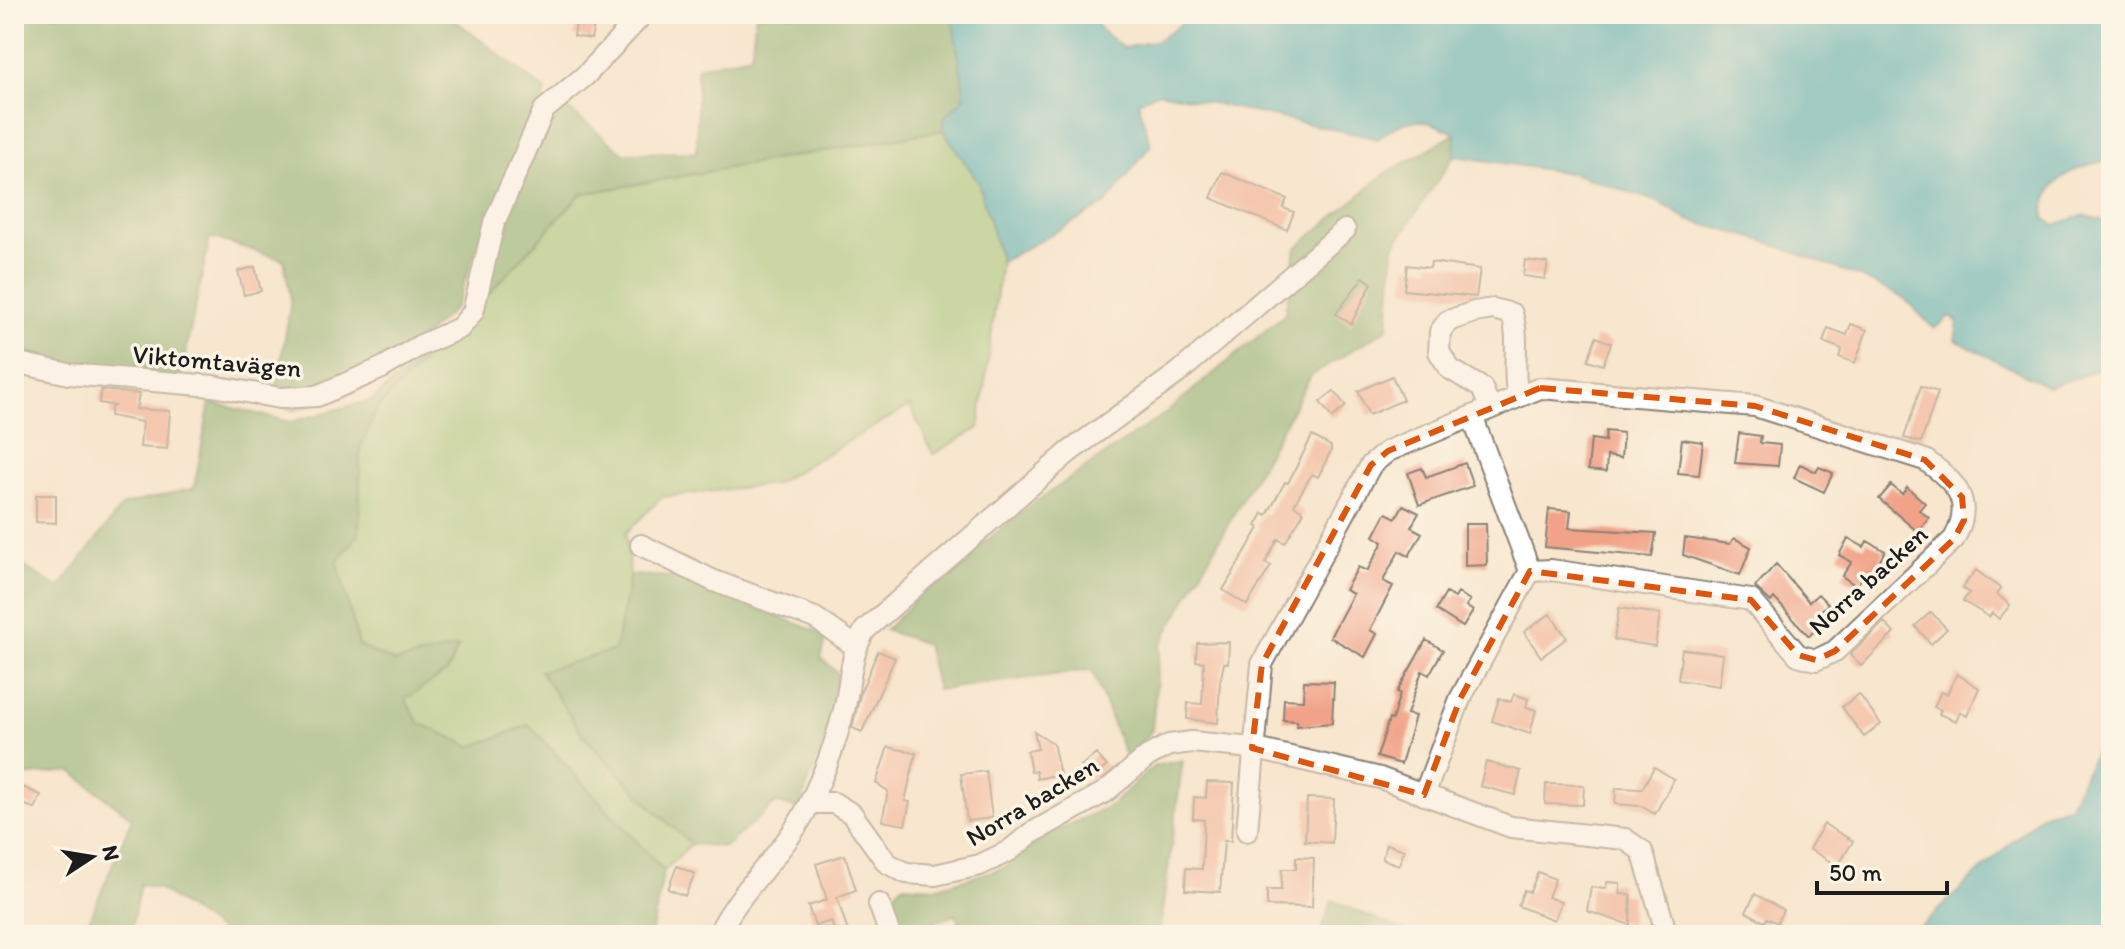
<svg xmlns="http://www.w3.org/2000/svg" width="2125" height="949" viewBox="0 0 2125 949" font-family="Itim,sans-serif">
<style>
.green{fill:#94c372;stroke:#587047;stroke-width:2}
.forest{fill:#77a964;stroke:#4a6240;stroke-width:2}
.water{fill:#3aaab6;stroke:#2b6369;stroke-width:2}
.building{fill:#f1a288}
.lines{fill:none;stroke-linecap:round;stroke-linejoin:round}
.street-casing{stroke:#8a8175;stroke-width:24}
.street{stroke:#fff;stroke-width:20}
.marked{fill:none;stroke:#de560d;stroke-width:6;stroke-dasharray:16 10;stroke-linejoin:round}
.labels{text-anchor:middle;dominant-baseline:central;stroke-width:7;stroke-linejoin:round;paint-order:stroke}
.street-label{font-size:26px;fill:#1c1c1c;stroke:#fcf5e5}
</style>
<rect width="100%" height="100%" fill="#fcf5e5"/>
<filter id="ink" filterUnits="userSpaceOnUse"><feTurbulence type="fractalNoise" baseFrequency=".0125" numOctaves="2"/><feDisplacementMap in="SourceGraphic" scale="16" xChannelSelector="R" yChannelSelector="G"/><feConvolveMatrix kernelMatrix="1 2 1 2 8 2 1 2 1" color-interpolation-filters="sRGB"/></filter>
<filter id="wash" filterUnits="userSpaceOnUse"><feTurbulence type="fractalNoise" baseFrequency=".006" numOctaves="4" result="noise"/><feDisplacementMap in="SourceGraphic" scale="32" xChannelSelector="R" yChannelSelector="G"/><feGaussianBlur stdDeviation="1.8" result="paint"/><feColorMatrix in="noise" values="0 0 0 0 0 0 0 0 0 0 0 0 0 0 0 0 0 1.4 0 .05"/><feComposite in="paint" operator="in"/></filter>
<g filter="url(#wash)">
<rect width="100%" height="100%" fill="#f8e6ce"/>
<path class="green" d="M943,130L978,181L1001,262L979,428L933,454L910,406L774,484L662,497L626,533L630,575L615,650L583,735L691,844L664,871L529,725L472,747L419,724L404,699L447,672L458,648L395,662L359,646L337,561L359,534L360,448L377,409L581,194Z"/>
<path class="forest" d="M14,14H447L546,91L521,161L482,234L455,308L370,386L295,410L274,405L291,300L284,260L210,237L179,384L14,360Z
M756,14H952L965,97L944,118L943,130L581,194L472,312C498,239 531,172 554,98L624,153L697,152V67L751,55Z
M1455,134L1454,156L1394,246L1388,328L1311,376L1160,646L1152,730L1127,761L1092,670L937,690L926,644L885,630L919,596L1025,509L1163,415L1285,314L1296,248L1385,174Z
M455,329L377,408L360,448L359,534L337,561L359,646L395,662L458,647L447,672L405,699L419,723L472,747L529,725L664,871L651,935H226L159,889L140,884L130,935H83L132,818L71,771L14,777V560L59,588L123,505L194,488L210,402L290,422L372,400Z
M630,575L675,577L827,635L821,658L838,673L835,710L799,809L776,803L725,847L691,844L653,809L583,735L540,671L615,650Z
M1183,760L1159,935H967L955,915L901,934L894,894L902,885L938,887L1006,867L1046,836L1111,805L1154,766Z
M1332,900L1413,935H1320Z"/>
<path class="water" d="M952,14H1089L1101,30L1123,48L1158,40L1195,14H2111V160C2076,166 2044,178 2044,218L2055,225L2084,215L2111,223V360L2093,372L2049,387L1955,340L1958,322L1950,316L1934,329L1904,298L1860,277L1764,241L1688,220L1658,202L1575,174L1454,156L1455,134C1423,117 1407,115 1378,139L1159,92L1138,102L1151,145L1106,204L1001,262L978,181L943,130L944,118L965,97Z
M2105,729L2111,733V935H1911L2041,815L2070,805Z"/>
<g id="blocks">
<path class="building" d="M577,17L595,21L591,39L574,36Z
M1222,172L1287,199L1283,208L1294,212L1287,230L1211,198Z
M1525,260L1548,263L1545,279L1523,276Z
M1431,262L1480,269L1476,297L1404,290L1407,265L1430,268Z
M255,267L261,291L244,295L238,271Z
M1363,277L1372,283L1351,324L1336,314Z
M1851,324L1867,330L1855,363L1839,357L1842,349L1823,342L1828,328L1847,335Z
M1596,337L1611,343L1603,365L1588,360Z
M1392,376L1403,400L1369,415L1358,391Z
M1921,386L1938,392L1921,442L1904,438Z
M101,390L139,394L136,409L170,411L167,449L140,447L142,422L110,416L111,407L115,406L99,403Z
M1334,391L1346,406L1332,418L1320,402Z
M1606,431L1623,433L1621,458L1607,456L1606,472L1588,470L1591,439L1605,441Z
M1739,433L1761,436L1760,443L1780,445L1778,466L1735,463Z
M1312,436L1331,446V451L1318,477L1312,474L1294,505L1304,512L1285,543L1278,539L1265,563L1271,566L1247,605L1223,590L1259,528L1256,526L1263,513L1267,515L1285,482L1288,483Z
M1682,439L1703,442L1699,475L1678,473Z
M1465,463L1473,486L1419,505L1408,473L1422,468L1426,477Z
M1800,464L1816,472L1819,467L1833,473L1824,492L1794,478Z
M1891,485L1902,494L1907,487L1925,503L1919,510L1929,518L1918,532L1879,499Z
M36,495H56V523L36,522Z
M1403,505L1419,513L1411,527L1422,533L1409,556L1399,551L1383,581L1393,586L1370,630L1377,634L1365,657L1330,637L1353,594L1345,590L1358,567L1367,571L1383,542L1374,536L1386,513L1396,518Z
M1549,509L1571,511L1569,528L1656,533L1652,557L1545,547Z
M1465,524H1486L1487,565L1465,566Z
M1685,538L1730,544L1734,538L1751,547L1740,575L1683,555Z
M1848,538L1864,547L1867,541L1885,551L1873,573L1868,570L1856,586L1842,576L1852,562L1839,555Z
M1776,564L1809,602L1818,594L1828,604L1817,614L1824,622L1809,636L1774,598L1771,602L1755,587Z
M1976,570L2001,589L1997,594L2010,605L1999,619L1992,613L1989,617L1963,601L1969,593L1962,588Z
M1446,593L1455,598L1458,593L1470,600L1466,606L1473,611L1463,627L1436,610Z
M1619,608L1660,614L1655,646L1614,640Z
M1931,612L1947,629L1931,644L1915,626Z
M1550,614L1567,638L1541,657L1524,632Z
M1884,622L1894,633L1861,666L1850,655Z
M1426,640L1443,650L1429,675L1422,671L1407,714L1415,716L1401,764L1377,757L1389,719L1392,720L1400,693L1397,692Z
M1229,642L1228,663H1224L1220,682L1218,723L1187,719L1188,703L1202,704L1204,662L1196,661L1197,643Z
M1682,649L1723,654L1719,686L1678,680Z
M878,651L895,658L862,732L852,728L861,691Z
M1957,674L1979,688L1967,716L1960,712L1956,721L1939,714L1941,710L1934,707L1941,692L1947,694Z
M1304,681L1334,682L1332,723L1297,726V721L1283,720L1284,699L1303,700Z
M1514,694L1528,699L1526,707L1536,710L1530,734L1492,721L1499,698L1511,702Z
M1859,694L1881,724L1864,737L1842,707Z
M1034,731L1053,743L1060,774L1037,779L1036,771L1031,772L1027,751L1038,749Z
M888,747L916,753L905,801L910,802L905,825L882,821L888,791L876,783Z
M1096,754L1107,766L1091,779L1081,766Z
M1486,762L1521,771L1515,795L1480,786Z
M1654,767L1674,779L1655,814L1641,806L1615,804L1616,788L1642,789Z
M986,771L992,818L967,821L961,774Z
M1207,782L1234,783L1231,841H1224L1220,892L1185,890L1186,868L1202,869L1204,820L1193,819L1194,797L1206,798Z
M1546,784L1584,785L1583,805L1545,804Z
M20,786L41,795L35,809L14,800Z
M1307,798L1334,799L1332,843L1305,841Z
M1824,824L1853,841L1838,866L1809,849Z
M1386,844L1404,850L1399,865L1382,859Z
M845,855L856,890L837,897L849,935H836L831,921L815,926L808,906L827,900L816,864Z
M1296,857L1314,858L1312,907L1267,906V890H1281L1282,869H1296Z
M677,866L695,874L685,896L668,889Z
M1538,872L1555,879L1548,897L1561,902L1554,920L1518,906L1524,890L1530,892Z
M1607,882L1620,883V894L1631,895L1630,925L1587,911L1591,887L1606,888Z
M1755,894L1783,910L1777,923L1767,918L1765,922L1746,912Z"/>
</g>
</g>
<g filter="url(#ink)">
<use href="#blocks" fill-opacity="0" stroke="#8a8175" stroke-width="2"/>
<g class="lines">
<defs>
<path id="street" d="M14,362L69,374L213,386L280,398L317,396L382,368L419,346L460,328L473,312L494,223L544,110L586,75L643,14
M1490,408L1482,388L1450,369L1439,352L1440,332L1448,321L1474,312L1493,309L1512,314C1521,341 1511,369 1518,397
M1472,416L1530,571
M641,545L714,581L815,618L855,646
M810,803H834L852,814L887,863L906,873L935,875L980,865L1009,851L1030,834L1105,792L1148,756L1169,745L1192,742L1252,748L1380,778L1511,827L1625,839L1642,851L1667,935
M1247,831L1262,664L1371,465L1388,451L1540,388L1755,406L1925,460C1956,482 1975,501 1954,539L1835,651L1816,660L1798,655L1751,600L1551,570L1530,571L1460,699L1424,795
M879,904L890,935
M718,935C741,886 786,853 809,804C824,775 837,738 845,706C851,678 850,655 865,630L1069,452L1178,373L1345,230"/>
</defs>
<use href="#street" class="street-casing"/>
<use href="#street" class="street"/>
</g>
</g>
<path d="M0 0H2125V949H0ZM1540,388L1755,406L1925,460L1962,497L1964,520L1954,539L1835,651L1816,660L1798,655L1751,600L1530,571L1460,699L1424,795L1252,748L1262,664L1371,465L1388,451Z" fill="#f8e6ce" fill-opacity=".55" fill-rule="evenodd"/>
<path class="marked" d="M1540,388L1755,406L1925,460L1962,497L1964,520L1954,539L1835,651L1816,660L1798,655L1751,600L1530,571L1460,699L1424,795L1252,748L1262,664L1371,465L1388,451Z"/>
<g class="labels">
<g class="street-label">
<text transform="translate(217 361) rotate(5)">Viktomtavägen</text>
<text transform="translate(1868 580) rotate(-42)">Norra backen</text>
<text transform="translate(1032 801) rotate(-31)">Norra backen</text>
</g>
</g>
<rect width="2125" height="949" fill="none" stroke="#fcf5e5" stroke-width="48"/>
<g transform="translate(92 857) rotate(78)" stroke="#fcf5e5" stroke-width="6" paint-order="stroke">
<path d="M0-6L14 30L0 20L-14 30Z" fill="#1c1c1c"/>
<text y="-12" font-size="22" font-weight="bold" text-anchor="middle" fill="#1c1c1c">N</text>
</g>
<path d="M1817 881v12h130v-12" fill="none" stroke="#1c1c1c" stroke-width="4"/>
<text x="1829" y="881" font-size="24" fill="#1c1c1c" stroke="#fcf5e5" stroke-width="6" paint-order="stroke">50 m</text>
</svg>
